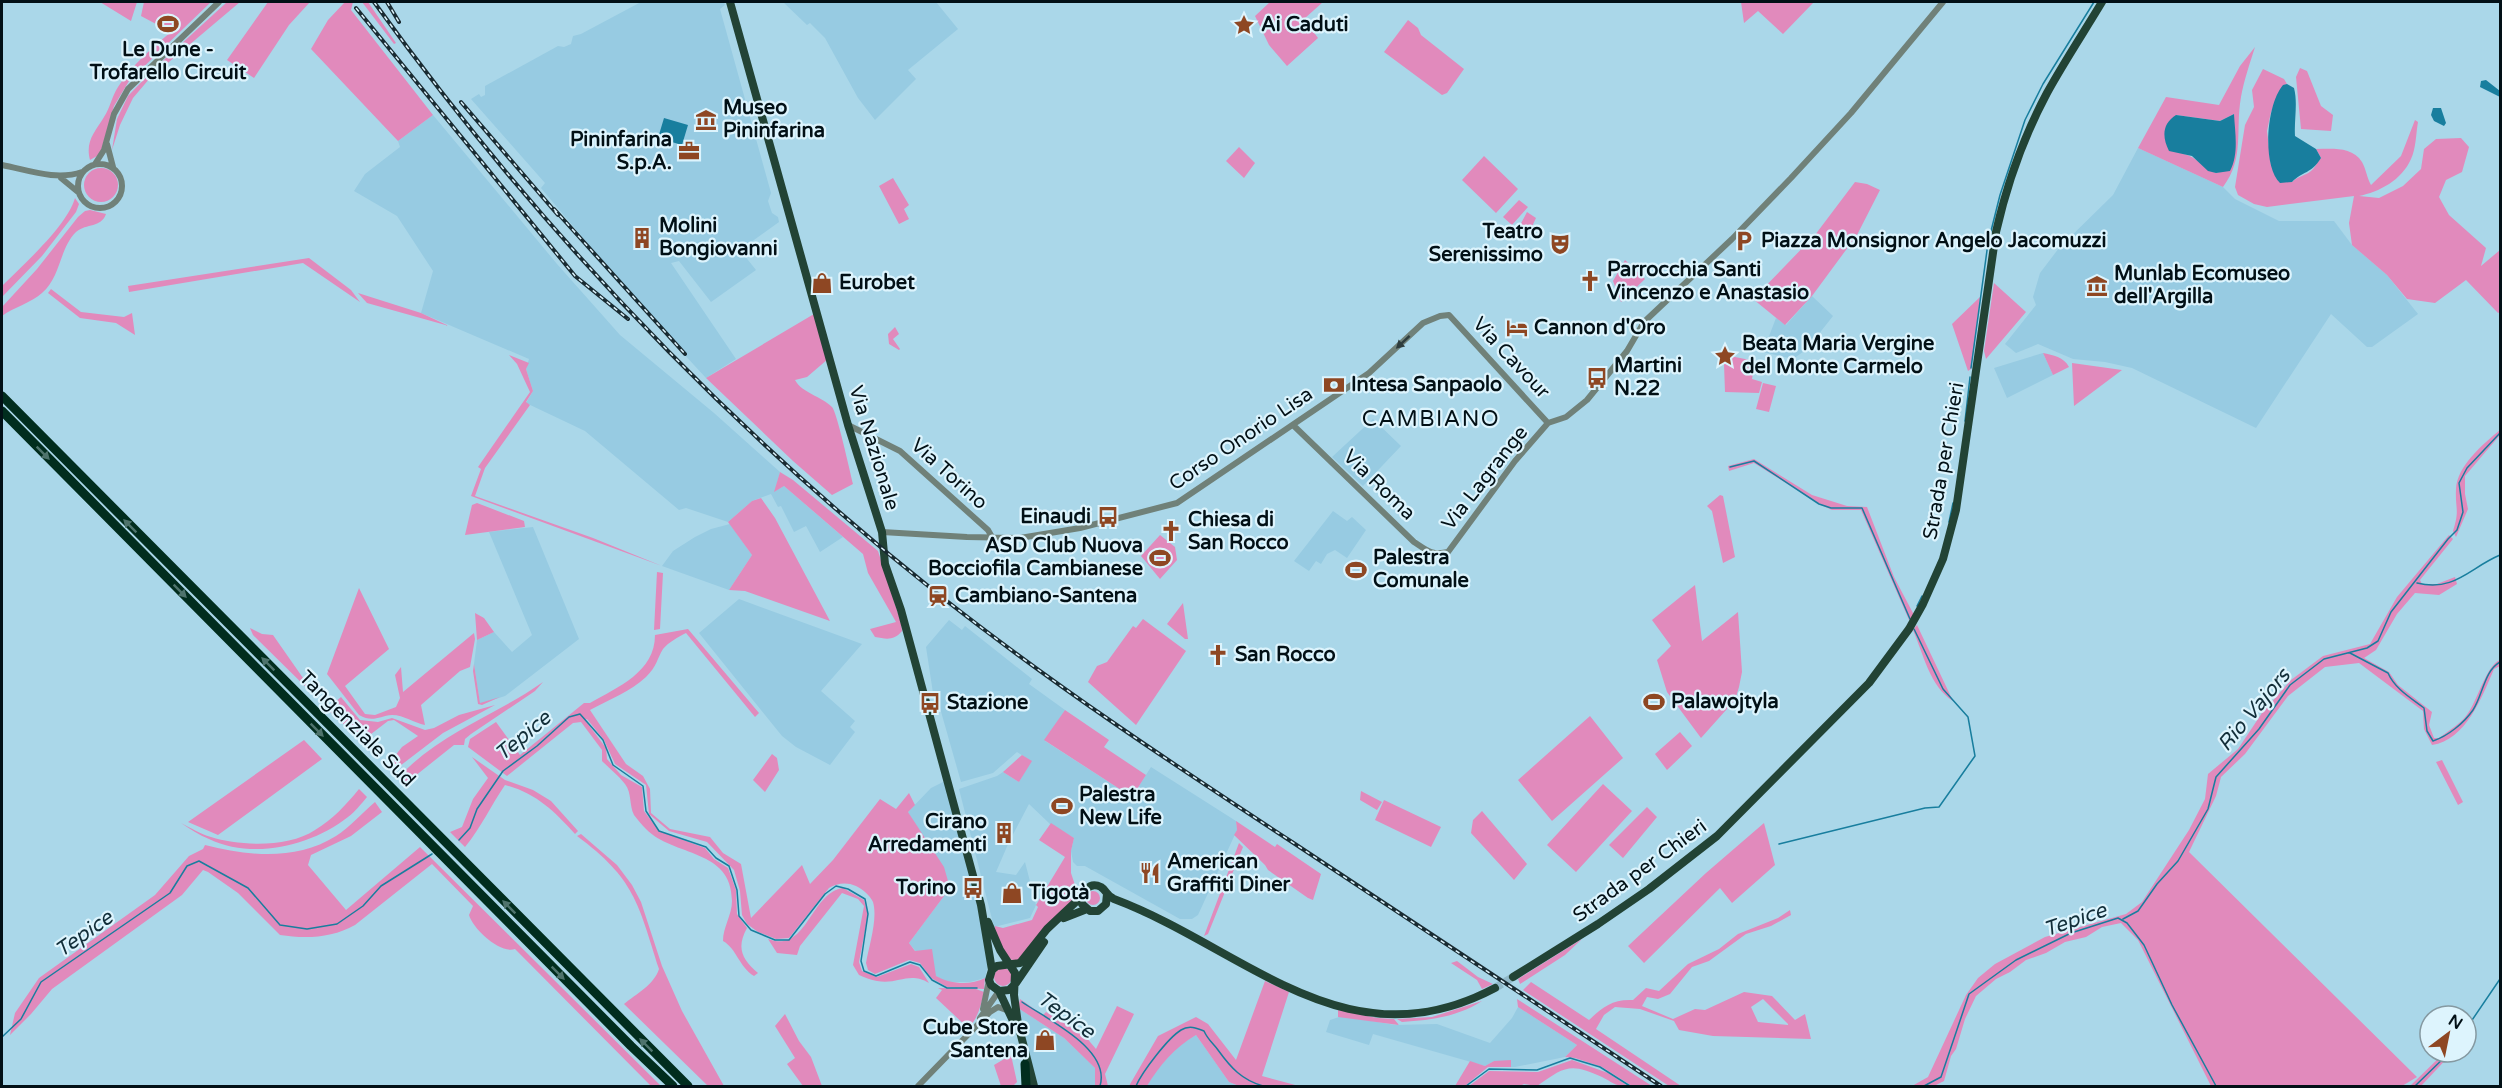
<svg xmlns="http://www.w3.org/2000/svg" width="2502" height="1088" viewBox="0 0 2502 1088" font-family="'Varela Round',sans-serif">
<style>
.built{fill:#97cbe2}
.green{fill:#e18abc;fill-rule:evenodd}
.water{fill:#187e9e}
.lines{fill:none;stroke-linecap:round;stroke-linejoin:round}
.stream{stroke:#187e9e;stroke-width:1.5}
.major-tunnel{stroke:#91b9c9;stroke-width:8;stroke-dasharray:8 4;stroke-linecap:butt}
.minor{stroke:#708179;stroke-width:6}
.major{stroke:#224335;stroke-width:8}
.highway{stroke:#012d1e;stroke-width:9}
.rail-casing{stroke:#192b32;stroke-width:4}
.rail{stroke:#ddf4fd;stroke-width:1.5;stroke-dasharray:4.5;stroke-linecap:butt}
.oneway{fill:#2e3d3e}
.oneway2{fill:#4e736c}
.labels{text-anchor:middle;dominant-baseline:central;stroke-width:4.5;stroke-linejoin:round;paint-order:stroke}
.poi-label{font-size:20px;font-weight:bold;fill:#021016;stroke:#ddf4fd;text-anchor:start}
.street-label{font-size:20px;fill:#021016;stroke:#ddf4fd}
.water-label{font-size:21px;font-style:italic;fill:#122e39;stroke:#ddf4fd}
.quarter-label{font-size:22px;letter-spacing:1.5px;fill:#021016;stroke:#ddf4fd}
</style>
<rect width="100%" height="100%" fill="#aad7e9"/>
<path class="built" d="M641,2H724L725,5L720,9L771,193L768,201L772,213L778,217L779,222L740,250L756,270L711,302L679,261L671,263L736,359L706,378L585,247L588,244L541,188L545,183L471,99L479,94L481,97L485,95V86L558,46L564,47L571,44L573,36L581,34Z
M783,2H936L958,29L908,70L916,79L875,120L858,98L825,38L810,23L807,25Z
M433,115L557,264L620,335L714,413L780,472L775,491L784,486L843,537L820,552L806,526L794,532L781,506L778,507L771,494L752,501L728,522L686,508L679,510L585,431L526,403L533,391L526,369L529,359L421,313L433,271L397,216L354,191L365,174L400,147L398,141Z
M2138,148L2223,187L2235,199L2279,221H2334L2352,245L2387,275L2418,314L2372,347H2367L2331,314L2256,428L2132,368L2105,362L2073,359L2038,344L2016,353L2005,344L2036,305L2033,297L2040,273L2059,248L2113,195Z
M1812,296L1833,316L1807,349L1793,359L1763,352L1776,318L1786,325Z
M2043,353L2053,375L2007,398L1994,368Z
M1373,419L1401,446L1363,486L1332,457Z
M1333,511L1347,521L1352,517L1366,530L1347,558L1335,550L1327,554L1321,564L1316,561L1309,571L1294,561Z
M730,524L752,555L729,590L662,566L673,551L695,537L711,529Z
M533,527L579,639L505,696L480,704L474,664L477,640L494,632L512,652L532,635L489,532Z
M739,599L862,644L821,691L855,721L850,727L855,732L830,765L796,747L782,736L699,633Z
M949,620L962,630L965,626L1032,679L1029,684L1065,710L1045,741L1132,797L1151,767L1236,821L1237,830L1198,915L1192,919H1180L1085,866H1077L1073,862L1071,851L1074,838L1050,824L1029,804L1009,842L996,872L1016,875L1025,862L1036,905L1030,918L994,927L959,789L997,776L1003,772L1019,782L1031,761L1017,752L993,773L961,782L936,694L933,693L926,647Z
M945,781L976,893L989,960L985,978L970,982H946L936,976L909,943L950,888L908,812L931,788Z
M1518,1007L1577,1045L1565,1057L1515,1067H1511V1061H1494L1485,1066L1373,1034L1369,1045L1326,1032L1330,1020L1342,1016L1395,1025L1437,1024L1490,1043L1512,1018Z
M1018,1008L1064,1038L1095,1068V1086H1037Z
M1196,1035L1229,1082L1239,1086H1147L1157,1069L1179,1045Z"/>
<path class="green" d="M100,2H137L131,21Z
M144,2H211L129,81L114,106L101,151L97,156L90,160C85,141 95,132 104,117C110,108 112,96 118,87C131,66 153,47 171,32L141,16Z
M227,2H240L150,78L133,98L120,125L112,150L117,119L128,96L155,68Z
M268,2H310L289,25L254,78L227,60Z
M345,2H353L351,10L433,115L398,141L311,49L328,20Z
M362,2H368L396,43L394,44Z
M1270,2H1323L1304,19L1318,38L1287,66L1269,45L1255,16Z
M1741,2H1814L1783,34L1758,11L1744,23Z
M1408,20L1418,28L1421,35L1464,69L1447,93L1442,95L1384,52Z
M2255,47C2250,63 2244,80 2241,97C2235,130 2245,158 2223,187L2138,148L2166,97L2219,105L2240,66ZM2234,114L2223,171L2216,173C2203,168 2197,157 2184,154L2176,115L2220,121Z
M2300,68L2307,71L2321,106L2333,115L2331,131L2301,129L2296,77Z
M2263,69L2284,79L2287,84L2283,86L2271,112L2267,131L2271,165L2284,182H2292C2298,176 2305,176 2311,171C2315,168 2317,162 2321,158L2316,149C2331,149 2352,146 2362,162C2366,169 2367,178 2371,185L2401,156L2415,120L2418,122C2416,133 2416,149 2411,159C2402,180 2379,192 2359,196L2379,198L2403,186L2421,169L2424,149L2436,139L2461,138L2469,147L2462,172L2446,180L2439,197L2449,215L2486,248L2481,266L2500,250V312L2498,313L2466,280L2435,303L2407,299L2387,275L2352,245L2349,223L2354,196L2267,207L2254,204L2238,195L2235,187L2245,125L2254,107L2252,90Z
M1239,147L1255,163L1244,178L1226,161Z
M1484,156L1518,189L1496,213L1462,180Z
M84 185a17 17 0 1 1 34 0a17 17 0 1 1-34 0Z
M893,178L909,205L904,209L909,219L899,224L879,186Z
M1855,182L1867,184L1880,190L1857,235L1812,296L1785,325L1753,299L1815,235Z
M75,198L79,204L76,212L42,256L2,297V286C23,265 67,226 75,198Z
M1519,200L1528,207L1512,225L1503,217Z
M90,210L106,214C101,228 87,223 76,232C59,249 61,277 42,293C31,303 14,307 2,316V307L37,269L78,217L85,211Z
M1527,212L1536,218L1528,235L1518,229Z
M309,258L351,290L360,302L303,263L129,292L128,286Z
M1625,260L1645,279L1621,302L1613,281Z
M1994,283L2026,312L1986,359L1984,351Z
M51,289L81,312L124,317L132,313L135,335L116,323L80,318L48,293Z
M358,293L421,313L449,326L367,303Z
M1980,297L1971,369L1968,371L1952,324Z
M814,314L828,359L807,377L795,380C802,393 821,396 832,407C837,412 850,472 853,484L832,495L793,461L706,378Z
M895,327L899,334L893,339L900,349L899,350L889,344L888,334Z
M2043,353C2053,355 2064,357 2069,367L2053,375Z
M509,355L529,363L526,369L533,391L526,402L530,405L485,468L475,496L593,538L662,566L471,496L481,469L478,467L530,392L517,364Z
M1730,356L1755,361L1752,379L1762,382L1759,393L1725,392L1724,364Z
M2072,363L2122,370L2074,406Z
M1763,383L1776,386L1769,412L1756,409Z
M2500,430V435L2465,476V494L2468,509L2456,537L2453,531C2460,510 2455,509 2456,489C2457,466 2483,444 2500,430Z
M1754,459L1812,495L1847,506L1867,507L1894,577L1914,615L1909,620L1861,510H1832L1821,505L1754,463L1729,471L1728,466Z
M780,472L793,480L878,551L901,623L902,631C894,641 886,639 875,637L870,629L896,622L868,573L863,554L784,486L774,492Z
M1720,495L1723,496L1735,557L1723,563L1712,511L1707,506Z
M761,498L775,518L830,621L745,591L729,590L752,555L728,522L752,501Z
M477,503L524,521L525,527L465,535L472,505Z
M1160,535L1175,547L1177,560L1160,579L1141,556Z
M2449,535L2453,539L2420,580L2422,584H2437L2455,577L2457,584L2439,595L2415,593L2397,614L2376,650L2364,658L2389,672L2398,685L2432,712L2429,725L2434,738H2439C2448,731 2459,725 2466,716C2477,703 2486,665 2500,660V666L2494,669C2482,697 2466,740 2432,745L2424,729L2423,711L2359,663L2325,667L2288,696L2245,754L2221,777L2216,796L2189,852L2417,1077L2402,1086H2211L2138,940L2121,923L2102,927L2086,937L2065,942L2046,953L2026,960L2010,972L1996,979L1976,996L1965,1019L1956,1049L1951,1056L1944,1081L1934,1086H1912L1928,1077L1966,995L1978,978L1995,964L2045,937L2126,914L2142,902L2189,830L2205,799L2208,774L2238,749L2262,713L2291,680L2323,656L2370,644L2397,597Z
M657,572L663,573L660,629L654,630Z
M1695,585L1702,641L1738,612L1742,672L1739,687L1735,700L1701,738L1667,692L1657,660L1671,646L1652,620Z
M359,588L389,649L345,686L365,714L375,715L396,707L400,698L395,675L401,667L403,692L474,633L475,639L470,667L460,671L421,705L425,725C414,723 404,715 392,715C379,716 373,723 359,715L327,674Z
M1183,603L1188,639H1185L1167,624Z
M475,613L484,618L494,632L477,640Z
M1143,619L1186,651L1136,725L1088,682L1097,666L1107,662L1133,626L1136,628Z
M1917,625L1953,701C1930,687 1923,653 1913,630Z
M250,628L262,634L273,635L317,698L253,635Z
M688,629L759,713L755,717L686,633C678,637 669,642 663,649C657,659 657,666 646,677C631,691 609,700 590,710L626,764L643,776L650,789L651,813L670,829L710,837L723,853L741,864L751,918L802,865L810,884L833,860L880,799L896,809L909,793L915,805L908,812L944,867L950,888L909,943L915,951L932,949L936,976C950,984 970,986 985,978L984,989L947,987L931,978L920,963L909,960L875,974L868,970L866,963C869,946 878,919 873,902C870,895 862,889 856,886C847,882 837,883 829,888L789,938L776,939L758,932L747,924L742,915L740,891L734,870L707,842L669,831L649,814L646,785L615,764L604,740L587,719L585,720L606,748L607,759L621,775L642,787L644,811L659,831L705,848L714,859L728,868L736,890L737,914L747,928C736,948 742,959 758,973L754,976C739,967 737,949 723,941C723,927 732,915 732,901C732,848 673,857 646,829C642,825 637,819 634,815C629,805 632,793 625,784C619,776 609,768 602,761V750L581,722L573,723L507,776L468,747L470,739L496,722L520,755L584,703H590C618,687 655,672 655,635Z
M474,664L480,703L500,697L482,705L478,704L473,671Z
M543,682L535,691L471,734L465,739L464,745H454L405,784L399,777C439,733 495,716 543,682Z
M341,697L360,720L378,722L392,718L425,730L434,728L459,715L495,705L443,733L392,772L387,766L402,747L418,736L394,720L388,721L362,741L327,709Z
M1065,710L1109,740L1104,747L1146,775L1132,797L1044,740Z
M1590,716L1623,758L1552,821L1518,780Z
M1680,732L1692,746L1667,770L1655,754Z
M304,740L322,759L218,835L188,822Z
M772,754L777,758L779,770L765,792L753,780Z
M1022,755L1032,761L1019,782L1003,772Z
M472,757L505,780L533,790L551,801L578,831L575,834C554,811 536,793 505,785C491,805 481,828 465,847L450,832L462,827L473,799L488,778Z
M2442,760L2463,802L2458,805L2436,762Z
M1603,784L1632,811L1576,872L1547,845Z
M359,789L367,797C361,804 355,812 348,817C311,846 253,860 209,839C199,835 190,829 181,823C191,828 200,834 211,837C240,846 288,848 315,830C333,819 346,805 359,789Z
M1361,791L1382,802L1377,810L1360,800Z
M1384,800L1441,827L1431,847L1375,820Z
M375,802L382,812L351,836L311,855L308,865L346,910L420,847L661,1086H651L515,949C500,954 473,929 469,915L473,906L432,864L355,925C332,938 306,939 280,935L238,893L208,872L203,870L182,895L52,989L31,1014L10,1035L15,1013L39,978L155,895L189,856L203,849L205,845C249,856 296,861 336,836C350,827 362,813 375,802Z
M1647,807L1657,817L1623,858L1609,845Z
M1482,811L1527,864L1514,880L1471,833L1473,820Z
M1236,821L1275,847L1277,844L1321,874L1313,900L1308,898L1268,870L1265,865L1234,835L1237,830Z
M1051,823L1074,838L1071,851V873L1078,894L1018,961L1008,959L995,933V926L1003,928L1032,920L1038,907L1036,905L1065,857L1039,840Z
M1764,823L1775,865L1732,903L1720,888L1644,963L1628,946L1706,873Z
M581,834L617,865L632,885L641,902L662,966L682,1011L724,1086H708L624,1004C636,994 654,985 659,969C638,903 635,879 577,836Z
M1239,843L1243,847L1208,934L1204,936Z
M843,888L864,900L868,915L859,962L862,971L877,977L911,964L919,967L929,983C909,971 898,985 877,981C871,980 864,977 859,975L853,965L864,906L858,899L842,893L800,946L797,955L777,953L768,939C807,954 810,893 843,888Z
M1086 898a7 7 0 1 1 14 0a7 7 0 1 1-14 0Z
M1790,910L1791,915L1771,926L1746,934L1709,961L1692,967L1670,994L1658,999L1647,997L1642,1006L1673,1019L1695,1009L1705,1010L1744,992L1772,996L1795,1020L1805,1014L1811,1039L1713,1036L1679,1030L1674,1021L1640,1009L1615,1007L1604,1015L1596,1029L1681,1086H1669L1523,990L1531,982L1589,1020C1603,1007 1612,999 1633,1000L1646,988L1659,991L1688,964L1719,949L1738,934L1778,918ZM1763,999L1788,1024V1025L1758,1022L1751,1007Z
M1582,939L1565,955L1520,984L1518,979Z
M1457,961L1478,977L1493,984L1482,989L1477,980L1451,963Z
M994 977a9 9 0 1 1 18 0a9 9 0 1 1-18 0Z
M1265,981L1289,992L1262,1076L1299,1086H1239L1229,1082L1196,1035C1174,1048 1160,1065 1147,1086H1129L1158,1036L1196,1017L1208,1024L1236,1060Z
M938,988L976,989L984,992C981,1005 978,1019 968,1028L936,998L942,990Z
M1020,999L1043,1015L1046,1012L1085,1036L1096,1049L1117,1006L1134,1014L1105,1074L1108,1086H1095V1068L1064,1038L1018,1008Z
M1517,999L1652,1086H1632L1602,1067L1575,1058L1565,1057L1577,1045L1518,1007Z
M1482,1001C1457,1017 1431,1020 1402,1022L1397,1019L1432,1017Z
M1338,1010L1377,1018L1394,1019L1399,1025L1338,1017Z
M785,1014L799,1041L811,1057L822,1086H803L787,1064L795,1058L775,1026Z
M2445,1052H2453L2421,1086H2410Z
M1011,1055L1017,1082L1013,1086H1001L994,1065Z
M1511,1060V1067H1488L1465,1086H1455L1470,1061L1485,1066L1494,1061Z
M1572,1060L1608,1073L1628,1086C1616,1087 1612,1082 1602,1077C1570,1062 1564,1067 1537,1086L1524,1084L1520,1086H1469L1489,1071L1538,1072Z"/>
<path class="water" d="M2486,80L2500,91V97L2480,87L2481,81Z
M2287,84L2294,88C2298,103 2294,120 2295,136L2316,149L2321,158C2311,174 2303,171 2292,182L2280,183C2262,166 2266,105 2283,85Z
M2433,108H2441L2446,123L2444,126L2434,121L2431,115Z
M2234,114C2235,133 2239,154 2230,171L2216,173L2208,171L2192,156L2169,151C2162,137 2162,124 2176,115L2220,121Z
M664,118L688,125L682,145L658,138Z"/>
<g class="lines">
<path class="stream" d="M1971,368L1988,243L2000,195L2025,120L2043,84L2094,2
M1965,421L1970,377
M1730,467L1754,461L1819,504L1831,508H1862L1910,619
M1949,522L1953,503
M2417,583C2455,592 2469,568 2500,555
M1917,606L1922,596
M2350,653L2388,673C2395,689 2411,698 2424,708L2427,731L2433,741C2448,736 2464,723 2473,710C2483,695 2484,671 2500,662
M459,840L470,828L477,809L503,771L537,746L569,717L580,714L603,740L613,765L643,786L646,811L659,831L706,847L716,858L729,866L737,890L739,916L751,930L775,940H789L825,894L836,886L848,889L865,899L868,914L861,961L864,971L876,976L910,962L920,965L932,980L947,988H977
M1779,844L1925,808L1939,807L1970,763L1975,756L1968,717L1943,689L1914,629
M2123,919L2138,911L2157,884L2178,861L2208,809L2216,777L2259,729L2290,685L2324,659L2367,648L2378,641L2391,612L2448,539L2457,530L2463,512L2459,483L2467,468L2500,433
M1022,1002C1048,1020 1111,1049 1100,1086
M2466,1029L2500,979
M2,1037L21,1019L41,982L170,893L187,866L199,861L248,888L280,925L307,929L337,924L363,906L381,886L432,854
M1136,1086C1142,1072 1168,1038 1181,1030C1189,1025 1197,1028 1204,1031C1208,1040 1213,1043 1218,1050C1231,1068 1242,1080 1263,1086
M1466,1086L1489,1069L1537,1070L1570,1058L1600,1067L1630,1086
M1924,1086L1941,1077L1969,994L2016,960L2071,933L2118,918L2127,923L2144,945L2172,1005L2216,1086
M2415,1086L2450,1052"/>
<path class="major-tunnel" d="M1495,988L1513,977"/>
<path class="minor" d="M107,144L113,167
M78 186a22 22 0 1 1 44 0a22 22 0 1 1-44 0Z
M95,164L104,150L114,114L128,89L219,2
M2,165C28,170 56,181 82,172
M61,178L78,192
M1548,423L1566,417L1587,400L1627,351L1644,322L1732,239L1791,178L1851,113L1943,2
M848,425L900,451L988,530L992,537
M1293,425L1414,542C1426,550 1432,556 1448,552L1515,461L1548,423
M882,532L967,537L1020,538L1080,528L1177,503L1369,373L1423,323L1440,316L1449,315L1548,423
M983,1009L989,980
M980,1018L999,991
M918,1086L990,1012L998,1007L1009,1011"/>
<path class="major" d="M730,2L848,425L882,532L885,564L901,610L981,905L992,970L989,980L991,985L999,991L1009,990L1013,986
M1107,894L1106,904L1098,911H1090L1082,904C1080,893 1089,881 1101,887C1106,890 1107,896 1114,899C1245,948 1346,1067 1495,988
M1064,918L1087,909
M988,922L1000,950L1015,973L1014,995L1018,1024L1034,1086
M992,970L997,966L1020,963L1047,929L1081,897
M1513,977L1598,924L1649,889L1717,836L1869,683L1909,629L1923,604L1943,559L1956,510L1996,232C2007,184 2024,136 2047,93C2064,62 2084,32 2102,2
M1016,983L1044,942
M999,991L1014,1023"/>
<path class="highway" d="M2,396L688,1086
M2,411L631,1046L673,1086
M1025,1064L1026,1086"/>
<defs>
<path id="rail" d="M374,2C535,225 727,427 943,598C1055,686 1173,764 1292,842C1415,924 1538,1005 1661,1086
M387,2L399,22
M356,8L575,276L628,319
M461,102L558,215
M554,209L685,354"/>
</defs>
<use href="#rail" class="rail-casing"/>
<use href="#rail" class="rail"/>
</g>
<defs><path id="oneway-solid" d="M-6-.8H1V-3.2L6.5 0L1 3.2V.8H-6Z" transform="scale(1.5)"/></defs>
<use class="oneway" href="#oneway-solid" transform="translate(1403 342) rotate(137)"/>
<g class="oneway2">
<use href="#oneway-solid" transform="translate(43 453) rotate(45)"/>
<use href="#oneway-solid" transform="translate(130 526) rotate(-135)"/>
<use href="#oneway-solid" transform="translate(180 591) rotate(45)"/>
<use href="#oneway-solid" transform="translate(268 664) rotate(-135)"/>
<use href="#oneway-solid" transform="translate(317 730) rotate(45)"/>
<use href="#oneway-solid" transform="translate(509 907) rotate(-135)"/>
<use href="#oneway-solid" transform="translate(558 973) rotate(45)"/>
<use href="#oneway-solid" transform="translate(646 1045) rotate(-135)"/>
</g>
<defs>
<symbol id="stadium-bare" viewBox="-9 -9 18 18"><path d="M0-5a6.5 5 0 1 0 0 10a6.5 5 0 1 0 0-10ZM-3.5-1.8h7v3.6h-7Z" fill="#8e4723" stroke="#ddf4fd" stroke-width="2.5" paint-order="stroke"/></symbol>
<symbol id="sight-bare" viewBox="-9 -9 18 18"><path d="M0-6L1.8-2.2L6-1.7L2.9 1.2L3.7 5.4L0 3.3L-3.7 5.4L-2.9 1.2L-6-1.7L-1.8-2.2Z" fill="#8e4723" stroke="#ddf4fd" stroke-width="2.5" paint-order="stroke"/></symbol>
<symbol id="museum-bare" viewBox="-9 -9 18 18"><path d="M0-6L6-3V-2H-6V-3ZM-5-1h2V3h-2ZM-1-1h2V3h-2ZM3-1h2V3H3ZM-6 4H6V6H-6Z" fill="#8e4723" stroke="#ddf4fd" stroke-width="2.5" paint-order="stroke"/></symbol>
<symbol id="office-bare" viewBox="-9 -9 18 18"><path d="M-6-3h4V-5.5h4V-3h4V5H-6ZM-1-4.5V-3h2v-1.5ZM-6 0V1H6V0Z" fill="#8e4723" stroke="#ddf4fd" stroke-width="2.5" paint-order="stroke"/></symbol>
<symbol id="building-bare" viewBox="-9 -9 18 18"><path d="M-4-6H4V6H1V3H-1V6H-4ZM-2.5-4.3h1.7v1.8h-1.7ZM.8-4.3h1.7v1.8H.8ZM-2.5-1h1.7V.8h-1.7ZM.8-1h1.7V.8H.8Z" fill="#8e4723" stroke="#ddf4fd" stroke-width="2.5" paint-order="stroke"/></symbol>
<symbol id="parking-bare" viewBox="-9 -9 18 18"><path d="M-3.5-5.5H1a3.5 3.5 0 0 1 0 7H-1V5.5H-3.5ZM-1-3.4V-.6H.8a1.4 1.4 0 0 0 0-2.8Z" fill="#8e4723" stroke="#ddf4fd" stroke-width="2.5" paint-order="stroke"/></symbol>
<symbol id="theatre-bare" viewBox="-9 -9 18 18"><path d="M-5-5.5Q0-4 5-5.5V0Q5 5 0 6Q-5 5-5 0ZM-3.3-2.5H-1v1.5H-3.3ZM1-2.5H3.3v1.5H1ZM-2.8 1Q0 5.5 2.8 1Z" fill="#8e4723" stroke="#ddf4fd" stroke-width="2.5" paint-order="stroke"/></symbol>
<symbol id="church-bare" viewBox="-9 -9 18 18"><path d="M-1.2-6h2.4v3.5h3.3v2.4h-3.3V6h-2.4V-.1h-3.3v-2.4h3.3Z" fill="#8e4723" stroke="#ddf4fd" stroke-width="2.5" paint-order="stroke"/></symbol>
<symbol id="shop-bare" viewBox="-9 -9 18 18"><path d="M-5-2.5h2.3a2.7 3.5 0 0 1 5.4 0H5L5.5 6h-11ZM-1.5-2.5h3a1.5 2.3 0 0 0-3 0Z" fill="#8e4723" stroke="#ddf4fd" stroke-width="2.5" paint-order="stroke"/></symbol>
<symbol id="hotel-bare" viewBox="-9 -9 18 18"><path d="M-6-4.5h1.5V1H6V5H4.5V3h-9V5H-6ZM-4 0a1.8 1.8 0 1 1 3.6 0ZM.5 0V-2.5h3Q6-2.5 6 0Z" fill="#8e4723" stroke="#ddf4fd" stroke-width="2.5" paint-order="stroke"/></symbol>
<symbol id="bus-bare" viewBox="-9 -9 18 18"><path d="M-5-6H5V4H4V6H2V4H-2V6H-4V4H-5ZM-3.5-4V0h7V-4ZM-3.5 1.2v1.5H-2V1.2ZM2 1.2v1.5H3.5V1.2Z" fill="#8e4723" stroke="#ddf4fd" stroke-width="2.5" paint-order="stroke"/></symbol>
<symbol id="bank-bare" viewBox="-9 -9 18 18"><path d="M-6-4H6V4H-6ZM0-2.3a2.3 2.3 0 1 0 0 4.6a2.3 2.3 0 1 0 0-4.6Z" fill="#8e4723" stroke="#ddf4fd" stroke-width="2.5" paint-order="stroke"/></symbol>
<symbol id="station-bare" viewBox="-9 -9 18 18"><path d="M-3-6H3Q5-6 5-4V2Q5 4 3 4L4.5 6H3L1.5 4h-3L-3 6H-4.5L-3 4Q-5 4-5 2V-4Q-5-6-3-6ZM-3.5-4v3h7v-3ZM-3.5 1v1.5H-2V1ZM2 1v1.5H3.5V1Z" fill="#8e4723" stroke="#ddf4fd" stroke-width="2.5" paint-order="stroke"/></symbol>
<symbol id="restaurant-bare" viewBox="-9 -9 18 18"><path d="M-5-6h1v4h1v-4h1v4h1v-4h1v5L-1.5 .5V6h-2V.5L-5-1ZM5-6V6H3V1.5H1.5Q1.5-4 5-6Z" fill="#8e4723" stroke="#ddf4fd" stroke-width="2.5" paint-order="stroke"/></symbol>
</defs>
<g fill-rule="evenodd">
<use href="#stadium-bare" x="153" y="9" width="30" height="30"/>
<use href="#sight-bare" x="1229" y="10" width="30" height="30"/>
<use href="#museum-bare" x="691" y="105" width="30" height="30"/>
<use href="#office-bare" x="674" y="136" width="30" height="30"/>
<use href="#building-bare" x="627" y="223" width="30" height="30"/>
<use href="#parking-bare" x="1729" y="226" width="30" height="30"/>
<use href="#theatre-bare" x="1545" y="229" width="30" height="30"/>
<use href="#church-bare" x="1575" y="266" width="30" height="30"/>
<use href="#shop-bare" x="807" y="268" width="30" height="30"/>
<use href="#museum-bare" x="2082" y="271" width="30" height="30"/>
<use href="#hotel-bare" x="1502" y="313" width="30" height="30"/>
<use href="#sight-bare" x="1710" y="341" width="30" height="30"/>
<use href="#bus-bare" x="1582" y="363" width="30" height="30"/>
<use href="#bank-bare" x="1319" y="370" width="30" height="30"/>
<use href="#bus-bare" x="1093" y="502" width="30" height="30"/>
<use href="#church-bare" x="1156" y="516" width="30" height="30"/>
<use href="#stadium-bare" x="1145" y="543" width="30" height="30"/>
<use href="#stadium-bare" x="1341" y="555" width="30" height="30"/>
<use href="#station-bare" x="923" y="581" width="30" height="30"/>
<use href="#church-bare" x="1203" y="640" width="30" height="30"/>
<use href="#stadium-bare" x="1639" y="687" width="30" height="30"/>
<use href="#bus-bare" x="915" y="688" width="30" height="30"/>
<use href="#stadium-bare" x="1047" y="791" width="30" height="30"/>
<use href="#building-bare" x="989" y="818" width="30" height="30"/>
<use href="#restaurant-bare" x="1135" y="858" width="30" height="30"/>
<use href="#bus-bare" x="958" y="873" width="30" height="30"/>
<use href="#shop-bare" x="997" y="878" width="30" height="30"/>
<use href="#shop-bare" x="1030" y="1025" width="30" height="30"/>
</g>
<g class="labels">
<g class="poi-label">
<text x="1261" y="25">Ai Caduti</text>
<text x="168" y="50" text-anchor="middle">Le Dune -<tspan x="168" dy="23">Trofarello Circuit</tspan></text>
<text x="723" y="108">Museo<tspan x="723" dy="23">Pininfarina</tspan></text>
<text x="672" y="140" text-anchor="end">Pininfarina<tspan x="672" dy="23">S.p.A.</tspan></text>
<text x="659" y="226">Molini<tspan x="659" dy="23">Bongiovanni</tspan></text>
<text x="1543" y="232" text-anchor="end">Teatro<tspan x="1543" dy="23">Serenissimo</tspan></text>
<text x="1761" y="241">Piazza Monsignor Angelo Jacomuzzi</text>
<text x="1607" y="270">Parrocchia Santi<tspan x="1607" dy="23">Vincenzo e Anastasio</tspan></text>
<text x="2114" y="274">Munlab Ecomuseo<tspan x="2114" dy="23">dell'Argilla</tspan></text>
<text x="839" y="283">Eurobet</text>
<text x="1534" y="328">Cannon d'Oro</text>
<text x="1742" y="344">Beata Maria Vergine<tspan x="1742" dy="23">del Monte Carmelo</tspan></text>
<text x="1614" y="366">Martini<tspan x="1614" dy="23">N.22</tspan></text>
<text x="1351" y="385">Intesa Sanpaolo</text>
<text x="1091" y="517" text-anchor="end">Einaudi</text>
<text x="1188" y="520">Chiesa di<tspan x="1188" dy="23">San Rocco</tspan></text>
<text x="1143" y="546" text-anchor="end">ASD Club Nuova<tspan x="1143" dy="23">Bocciofila Cambianese</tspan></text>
<text x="1373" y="558">Palestra<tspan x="1373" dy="23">Comunale</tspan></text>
<text x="955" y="596">Cambiano-Santena</text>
<text x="1235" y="655">San Rocco</text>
<text x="1671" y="702">Palawojtyla</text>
<text x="947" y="703">Stazione</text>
<text x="1079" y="795">Palestra<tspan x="1079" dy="23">New Life</tspan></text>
<text x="987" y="822" text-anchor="end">Cirano<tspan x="987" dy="23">Arredamenti</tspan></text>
<text x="1167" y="862">American<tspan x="1167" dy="23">Graffiti Diner</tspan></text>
<text x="956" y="888" text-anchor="end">Torino</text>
<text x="1029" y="893">Tigotà</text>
<text x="1028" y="1028" text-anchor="end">Cube Store<tspan x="1028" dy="23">Santena</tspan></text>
</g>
<g class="street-label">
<text transform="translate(1511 358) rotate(47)">Via Cavour</text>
<text transform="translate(1241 439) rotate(-34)">Corso Onorio Lisa</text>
<text transform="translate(874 448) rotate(73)">Via Nazionale</text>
<text transform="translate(1944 461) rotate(-80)">Strada per Chieri</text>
<text transform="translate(949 474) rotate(42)">Via Torino</text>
<text transform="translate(1485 478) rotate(-52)">Via Lagrange</text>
<text transform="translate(1379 485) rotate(44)">Via Roma</text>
<text transform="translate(357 729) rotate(45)">Tangenziale Sud</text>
<text transform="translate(1640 871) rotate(-36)">Strada per Chieri</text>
</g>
<g class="water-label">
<text transform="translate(2254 710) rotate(-50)">Rio Vajors</text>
<text transform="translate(523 736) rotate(-40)">Tepice</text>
<text transform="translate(2075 920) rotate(-19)">Tepice</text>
<text transform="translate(84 934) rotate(-35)">Tepice</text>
<text transform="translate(1066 1015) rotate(36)">Tepice</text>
</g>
<g class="quarter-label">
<text x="1431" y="419">CAMBIANO</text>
</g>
</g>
<rect width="2502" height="1088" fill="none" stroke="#021016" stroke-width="6"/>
<g transform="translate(2448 1034) rotate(32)"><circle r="28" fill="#ddf4fd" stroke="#8599a1" stroke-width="1.5"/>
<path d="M0-4.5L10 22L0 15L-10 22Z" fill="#8e4723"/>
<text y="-9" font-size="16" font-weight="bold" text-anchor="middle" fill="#021016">N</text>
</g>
</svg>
